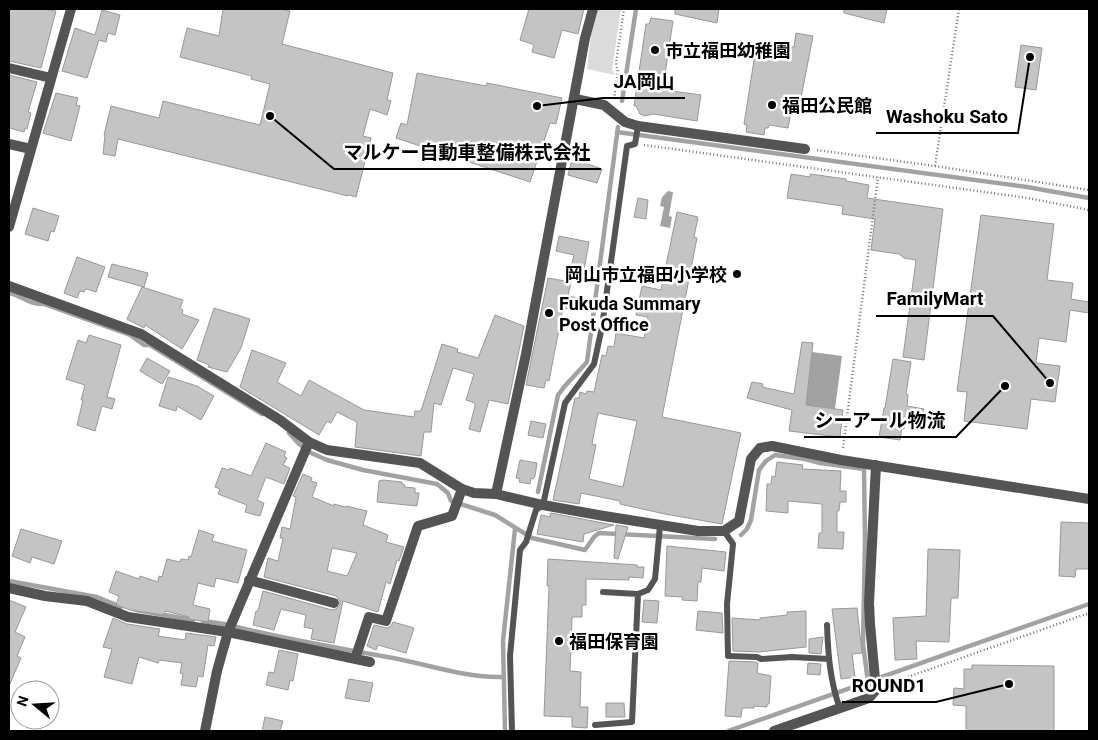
<svg xmlns="http://www.w3.org/2000/svg" width="1098" height="740" viewBox="0 0 1098 740" font-family="Roboto,'Noto Sans JP',sans-serif">
<style>
.green{fill:#dbdbdb}
.water{fill:#a2a2a2}
.lines{fill:none;stroke-linecap:round;stroke-linejoin:round}
.stream{stroke:#a2a2a2;stroke-width:4.5}
.building{fill:#c4c4c4;stroke:#989898;fill-rule:evenodd}
.path{stroke:#767676;stroke-width:2.5;stroke-dasharray:1 2.5;stroke-linecap:butt}
.lane{stroke:#545454;stroke-width:6}
.street{stroke:#545454;stroke-width:10}
.poi-dot{fill:#000;stroke:#fff;stroke-width:2}
.labels{text-anchor:middle;dominant-baseline:central;stroke-width:5;stroke-linejoin:round;paint-order:stroke}
.poi-label{font-size:18px;font-weight:bold;fill:#000;stroke:#fff;text-anchor:start}
.leader{fill:none;stroke:#000;stroke-width:2}
.callout-dot{fill:#000;stroke:#fff;stroke-width:2}
.callout-label{font-size:19px;text-anchor:middle;font-weight:bold;fill:#000;stroke:#fff;stroke-width:5;stroke-linejoin:round;paint-order:stroke}
</style>
<rect width="100%" height="100%" fill="#fff"/>
<path class="green" d="M598,9H621L612,70L615,75L587,69L591,35Z"/>
<path class="water" d="M668,191L673,192L669,216L672,217L670,228L660,226L664,207L660,206L662,197Z
M812,352L842,356L835,409L806,405Z"/>
<g class="lines">
<path class="stream" d="M622,101L636,9
M617,132L1027,187L1089,198
M9,293C23,296 27,304 44,304L130,335L144,345H150L262,414
M289,433L299,444L311,453L327,460L363,470L437,484L448,493L451,501L495,515L532,538L585,550L594,537L599,533L715,539
M538,492L558,395L564,387L587,362L618,127
M741,535L747,529L751,520L759,470L766,461L775,455L805,459L820,463L864,469L865,541L863,644L868,682
M9,581L97,597L121,607
M136,610L193,620
M203,621L224,624C280,638 337,648 393,658C430,665 466,678 503,677
M505,731L503,641L515,529
M728,731L1089,604"/>
</g>
<path class="building" d="M9,9H44L56,11L41,68L9,61Z
M223,9H281L290,11L282,44L393,73L387,100L391,101L387,115L370,109L363,136L371,138L356,197L349,195L348,196L118,139L115,156L103,154L105,135H104L111,106L159,118L163,101L260,125L270,84L251,79L252,76L180,57L187,28L219,36Z
M529,9H584L578,34L562,30L554,58L532,52L534,45L532,44L520,40Z
M675,9H719L717,23L675,14Z
M844,9H887L884,23L844,13Z
M102,10L120,15L115,35L108,33L106,42L99,40L87,78L62,71L75,28L95,35Z
M651,18L673,21L665,74L674,81L672,91L701,95L697,121L653,114L645,116L640,114L636,106H634L646,24H649Z
M796,33L813,36L800,103L793,102L788,128L769,125L768,128H765L764,135L746,132L747,125L744,124L757,41L794,47Z
M1021,45L1042,48L1036,90L1015,87Z
M417,73L486,86L487,83L562,98L556,124L550,123L530,182L396,138L401,123L407,125Z
M9,75L37,82L28,112L31,113L27,129L25,128L24,132L9,128Z
M56,93L78,98L76,105L80,106L71,141L43,133Z
M582,162L602,169L597,183L568,175L571,163L581,164Z
M791,174L810,177V174L846,179V181L869,185L867,198L943,209L924,360L903,357L916,260L904,258L899,254L871,250L875,219L842,214L843,206L787,198Z
M638,198L648,200L646,219L634,217Z
M33,208L59,216L54,232L51,231L48,241L25,234Z
M677,212L698,217L694,237L697,238L662,417L741,433L722,524L665,514L620,504V501L581,493L579,504L553,500L575,398H579L580,392L586,394L587,391L594,392L602,355L606,356L608,346L614,347L616,333L644,338L648,317L636,315L642,286L661,290ZM598,413L637,421L623,487L589,479L596,445L592,444Z
M981,215L1054,224L1047,280L1073,283L1071,299L1089,302V313L1070,310L1066,342L1039,338L1036,363L1060,366L1055,402L1031,399L1027,429L964,421L967,392L957,391Z
M559,236L589,242L583,275L570,272L574,255L556,251Z
M77,257L105,267L96,292L86,289L84,292L80,291L77,298L64,293Z
M112,264L148,273L144,287L108,277Z
M548,278L571,282L568,296L589,300L587,312L563,308L549,381L546,380L544,388L526,385Z
M142,287L183,300L180,308L183,310L182,314L199,320L182,349L145,325L144,328L127,319Z
M214,308L250,319L241,348L227,372L208,367L209,365L197,360Z
M495,315L524,326L508,404L489,400L480,432L469,429L475,406V403L466,400L474,374L453,368L441,405L434,403L431,432H424L421,456L355,447L357,422L337,412L331,423L327,421L319,435L240,387L252,350L286,363L277,382L301,396L309,380L364,410L414,417L415,411H421L442,344L458,349L457,352L478,358Z
M89,335L121,345L107,397L115,399L112,409L102,406L95,431L77,425L83,400H81L85,385L66,379L78,340L86,343Z
M802,342L813,343L806,405L843,410L840,437L789,431L792,410L747,398L752,382L763,384L762,387L794,394Z
M147,358L170,371L162,384L140,371Z
M893,359L911,362L906,394L908,395L907,406L924,409L922,419L909,417L908,424L905,423L904,429L902,428L900,440L879,437L884,408H885Z
M168,377L197,386L214,396L201,420L177,406L176,411L159,406Z
M531,421L546,424L543,438L528,435Z
M266,443L286,452L284,456L287,458L283,465L290,468L284,484L266,477L257,500L264,503L260,516L245,512L247,505L218,494L220,489L215,487L222,468L229,470L230,468L251,476Z
M520,460L537,463L535,476L533,479L531,478L530,484L519,482L520,479L516,478Z
M777,462L803,465L802,469L841,471L840,491H846V502H840L839,511H837V532H844L843,549L818,548L819,533H822V504L788,501V513L766,511L767,484H771L772,476L775,477Z
M303,474L312,478L311,481L317,483L312,497L334,506V504L345,507L346,506L367,511L363,525L388,535L386,542L404,547L399,561L397,560L390,584L386,582L378,612L343,601L334,643L311,639L313,629L304,627L306,615L281,609L274,630L253,625L256,611H258L263,591L332,610L336,609L340,605V601L336,596L264,577L268,558L278,561L283,538H280L282,527L290,529L296,497L293,496ZM332,548L357,553L347,576L327,571Z
M383,480L402,482V484L405,485L404,487L415,488V493H419L417,506L377,502L379,481Z
M551,513L603,523L614,525L584,534L583,542L537,534L541,515L550,517Z
M1061,522L1089,523V569H1076L1075,577L1059,576Z
M616,525L628,527L618,559L614,558Z
M21,529L62,541L54,564L32,557L30,563L12,556Z
M199,530L214,535L212,541L247,550L238,583L216,578L214,587L198,583L193,605L210,609L208,622L188,619L189,617L165,611L164,615L130,610L116,605L119,596L109,592L116,571L139,579L140,576L158,582L159,576L162,577L167,559L180,562L181,559L188,560L189,556L191,557Z
M667,546L726,552L724,571L702,568L701,582H698L697,601L682,600L683,597L665,596Z
M928,549L960,550L958,598H951L949,642L916,641L917,659L895,660L893,618L926,616Z
M548,559L637,565V567H644L643,578L629,577V580L586,579V605H582V617H572L570,671L581,672L580,707H588L587,728L572,727V717L544,716L549,586H547Z
M9,600L26,607L15,632L25,637L17,656L21,658L9,686Z
M644,600L659,601L657,623L642,622Z
M857,608L862,653L852,654L855,677L841,679L832,609Z
M698,611L722,613L723,633L696,630Z
M806,611V647L759,652L733,651L732,618L760,620V618L787,615V612Z
M113,618L127,624L160,629L158,636L185,640L186,633L216,637L214,646L208,645L203,677L198,676L196,687L181,685L183,674L180,673L182,663L159,660L158,663L139,657L132,684L104,677L112,649L103,647Z
M393,622L414,628L406,653L378,645L376,650L367,646L374,625L387,628L391,626Z
M823,637L821,654L809,653V639Z
M279,650L298,654L293,681L290,680L288,690L266,685L269,672L274,673Z
M729,661L756,662L758,663L757,673L771,676L769,704H767V707L754,706V708H742L741,717L725,716Z
M808,663L821,664L820,675L807,674Z
M972,665L1054,666V731H966V706L953,705L954,688L964,689V669H972Z
M349,679L373,683L369,702L345,698Z
M606,703H624L625,717H606Z
M265,717L283,721L280,731H262Z"/>
<g class="lines">
<path class="path" d="M614,99L618,72L616,63L624,9
M644,145L1028,198L1089,210
M817,150L935,166L1089,190
M935,166L959,9
M843,448L878,177
M888,684L1089,613"/>
<path class="lane" d="M724,531L733,544L727,604L728,656L757,657L761,659L792,657L829,659
M603,592L638,594
M827,625C828,654 830,681 840,709
M595,725L632,722L638,594L648,590L655,579L660,526
M512,731L510,656L520,550L526,542L536,510L543,505L565,403L594,364L602,327L627,146L635,144L638,126"/>
<path class="street" d="M9,68L51,78
M575,99L604,105L625,122L638,126L805,149
M9,144L31,149
M9,227L71,9
M9,286L141,334L280,420L309,442L327,450L420,463L462,489L474,493L496,494L543,505L604,516L698,531H724L739,521L751,459L760,448L772,446L841,460L1089,499
M496,494L526,354L585,38L593,9
M249,580L334,603
M9,588L45,596L87,601L128,617L228,632L370,662
M355,659L369,617L386,621L418,526L452,516L462,489
M205,731L217,671L228,632L309,442
M774,731L869,698L876,690L870,624L869,603L876,465"/>
</g>
<g class="poi-dot">
<circle cx="655" cy="50" r="5"/>
<circle cx="772" cy="105" r="5"/>
<circle cx="737" cy="274" r="5"/>
<circle cx="549" cy="313" r="5"/>
<circle cx="559" cy="641" r="5"/>
</g>
<g class="labels">
<g class="poi-label">
<text x="665" y="50">市立福田幼稚園</text>
<text x="782" y="105">福田公民館</text>
<text x="727" y="274" text-anchor="end">岡山市立福田小学校</text>
<text x="559" y="303">Fukuda Summary<tspan x="559" dy="21">Post Office</tspan></text>
<text x="569" y="641">福田保育園</text>
</g>
</g>
<path class="leader" d="M537 106L603 98H685M1030 57L1018 133H876M270 116L334 169H601M1050 383L993 316H876M1005 386L956 437H804M1009 684L936 702H842"/>
<g class="callout-dot">
<circle cx="537" cy="106" r="5"/>
<circle cx="1030" cy="57" r="5"/>
<circle cx="270" cy="116" r="5"/>
<circle cx="1050" cy="383" r="5"/>
<circle cx="1005" cy="386" r="5"/>
<circle cx="1009" cy="684" r="5"/>
</g>
<g class="callout-label">
<text x="644" y="88">JA岡山</text>
<text x="947" y="123">Washoku Sato</text>
<text x="467" y="159">マルケー自動車整備株式会社</text>
<text x="935" y="305">FamilyMart</text>
<text x="880" y="427">シーアール物流</text>
<text x="889" y="692">ROUND1</text>
</g>
<rect width="1098" height="740" fill="none" stroke="#000000" stroke-width="20"/>
<g transform="translate(35 705) rotate(288)"><circle r="24" fill="#ffffff" stroke="#999999"/>
<path d="M0-4L9 19L0 12L-9 19Z" fill="#000000"/>
<text y="-8" font-size="14" font-weight="bold" text-anchor="middle" fill="#000000">N</text>
</g>
</svg>
